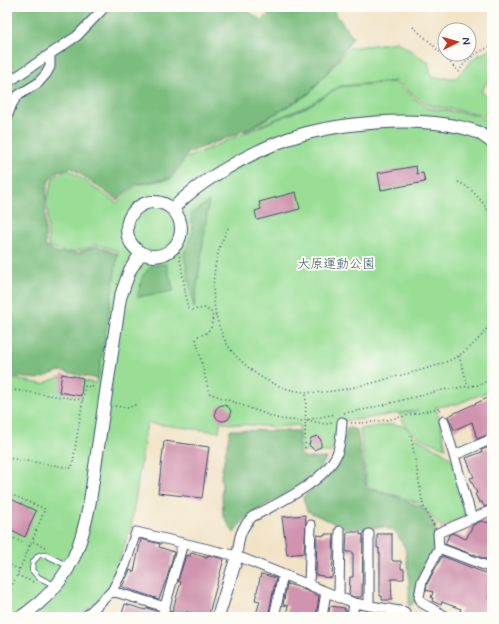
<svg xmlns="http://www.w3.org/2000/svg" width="499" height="624" viewBox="0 0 499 624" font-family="Mynerve,'Klee One',sans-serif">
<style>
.green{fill:#9ade96;stroke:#5a867a}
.forest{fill:#7bbd7f;stroke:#4b766e}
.building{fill:#d094ae}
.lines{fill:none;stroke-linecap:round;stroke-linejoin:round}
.lane-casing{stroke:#3b4a6e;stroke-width:6}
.street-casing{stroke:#3b4a6e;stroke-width:11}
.secondary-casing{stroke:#3b4a6e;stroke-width:14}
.path{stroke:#3b4a6e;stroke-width:1.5;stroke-dasharray:1 3;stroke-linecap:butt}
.lane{stroke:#fff;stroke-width:4.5}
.street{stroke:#fff;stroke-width:9}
.secondary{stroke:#fff;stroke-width:12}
.labels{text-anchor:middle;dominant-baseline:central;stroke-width:4;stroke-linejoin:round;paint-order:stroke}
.park-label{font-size:13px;fill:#3b5b6c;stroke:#fdfcf7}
</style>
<rect width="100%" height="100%" fill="#fdfcf7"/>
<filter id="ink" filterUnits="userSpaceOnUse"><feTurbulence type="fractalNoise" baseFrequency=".025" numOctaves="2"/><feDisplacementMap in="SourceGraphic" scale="8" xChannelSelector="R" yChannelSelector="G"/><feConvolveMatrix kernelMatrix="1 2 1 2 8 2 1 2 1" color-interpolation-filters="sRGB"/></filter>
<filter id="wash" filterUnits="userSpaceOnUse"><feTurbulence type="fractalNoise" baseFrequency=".012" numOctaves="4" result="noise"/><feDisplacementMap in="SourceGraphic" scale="16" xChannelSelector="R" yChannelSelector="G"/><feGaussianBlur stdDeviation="0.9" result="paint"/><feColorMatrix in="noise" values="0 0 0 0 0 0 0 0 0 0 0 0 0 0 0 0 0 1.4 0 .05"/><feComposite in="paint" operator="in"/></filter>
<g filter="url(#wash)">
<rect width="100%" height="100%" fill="#f1e3c6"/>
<path class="green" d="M397,42L428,62L432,78H456L475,57L492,49V75L481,92L492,99V120L480,114L427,105L396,81L341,86L307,106L244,132L309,94L349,48Z
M394,82L427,108L477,115L492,123V390L457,404L436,407L446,448L422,439L407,428L399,414L418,410L356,420L339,421L332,452H301L299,425L277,427L220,423L219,432L147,423L131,527L107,593L77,617H7V378L43,384L59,377L96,383L117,251L96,244C77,252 67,256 48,246L47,198L54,176L69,170L117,203L137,185L171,179L186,158L307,107L339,87Z
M393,424L404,426L419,440L441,451L452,459L469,515L441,527L419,503L367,486L360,429Z"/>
<path class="forest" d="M7,7H242L261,20L279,7H331L353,38L338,59L309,93L280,111L237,134L188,153L170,178L136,184L117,200L72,168C65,169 57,170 52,176C42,187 46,230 45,246L57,253H78L96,246L118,254L98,379L60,371L38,379L7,376Z
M209,201L194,308L184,255L193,231L191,214Z
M166,264L174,291L137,297L143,275L151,266Z
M347,427L357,430L366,488L394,496L422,507L436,526L433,550L418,578L415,602L409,606V576L405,548L396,532L384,527L347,529L307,511L303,497L320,483L338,463Z
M230,430L298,431L299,453L306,458H326L320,469L296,487L245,518L234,533L223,515L221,475Z"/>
<g id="blocks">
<path class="building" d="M416,166L417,174L423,173L425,182L381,190L378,173Z
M296,192L300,209L257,220L255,211L261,209L259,202Z
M62,374L83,378L81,396L59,392Z
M492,396V433L477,439L472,422L454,430L448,416Z
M215 413a8 8 0 1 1 16 0a8 8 0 1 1-16 0Z
M317,436L321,440V447L314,450L309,445L311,438Z
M164,441L209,447L202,498L158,493Z
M492,446V504L484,507L482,502H479L475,494L477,493L470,478L474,477L466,458L482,452L481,450Z
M7,497L36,511L25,537L7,529Z
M305,515L306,522L304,553L287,555L282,517Z
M482,521L492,524V562L474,554V555L445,544L449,535L452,533L466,539L473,525Z
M347,532H360V535L363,534L362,597H354L349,595L350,577H353V552H346Z
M325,534H334L332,578L323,577V576L316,575L317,535L325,536Z
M377,534H392V560L393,561H401V569H404V579H391L392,600H382V596H380V553H379V548H377Z
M141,539L160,544L159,547L174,552L167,578L159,599L122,587L130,570L134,572Z
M191,553L207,558L208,555L224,559L208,617L186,612L184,617H168L170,611L172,612L181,582L178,581L186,555L190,556Z
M442,556L485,573L492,574V588L488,598L492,599V617H458L461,609L442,602L441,605L432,601L433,598H431L433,592L426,590L427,584Z
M261,574L276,578L268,617H255L260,601L255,600Z
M287,584L295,586L319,596L316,617L299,614V617H286L288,606L283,605Z
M125,604L146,610L147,608L157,611L156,617H121Z
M330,606L345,608L344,610H346L345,617H328Z"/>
</g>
</g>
<g filter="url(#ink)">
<use href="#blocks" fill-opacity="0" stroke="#3b4a6e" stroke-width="1"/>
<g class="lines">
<defs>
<path id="lane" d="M54,585L38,577L32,570L33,562L39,555H46L68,566"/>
<path id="street" d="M7,83L77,36L101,11L104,7
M7,117L12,104L17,96L38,83L46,74L50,67V54
M444,421L472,518
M455,455L492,439
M439,548L492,568
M237,556C239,540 239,530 252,517C278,503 323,483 336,456C341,446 341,433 342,422
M309,586L311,525
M112,591L165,607
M339,598L340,531
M369,606V534
M85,617L112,591L125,566L136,532L237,556L354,603L405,612L404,617
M162,617L183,543
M274,617L283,575
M322,617L326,592
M352,617L354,603
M447,617L422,603L419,597L422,581L439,548L438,533L492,510"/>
<path id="secondary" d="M127 229a27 27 0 1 1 54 0a27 27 0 1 1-54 0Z
M173,209C196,183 245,156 277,143C328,122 424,113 477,132C482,134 487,139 492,142
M20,617C27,614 32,608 38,604C72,575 82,543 90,501L120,298L130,270L141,253
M218,617L237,556"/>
</defs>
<use href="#lane" class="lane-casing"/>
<use href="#street" class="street-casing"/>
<use href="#secondary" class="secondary-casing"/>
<path class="path" d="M413,27L430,42L459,72C466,58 478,52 492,46
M458,182C474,189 484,203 492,218
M228,228C225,235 221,242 219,250C210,281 211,315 227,344C232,353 242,362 249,368C264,381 284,390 304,392C329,395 369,384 394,377C439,365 465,363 492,321
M179,252L188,309
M192,310L205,308L211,312L213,317L216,316
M198,336L205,334L211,328L213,317
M196,339L209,393L279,419L301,421L336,414
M459,356L468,386
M7,389L83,400
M115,406L128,408L137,404
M344,413L367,409L442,390L478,385L492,379
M307,420L325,424L333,423
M351,423C379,424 412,414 440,408L441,413
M411,436L423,505L434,526
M305,448L306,392
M7,458L72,468L85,386L96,387
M7,493L45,509L32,541
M7,535L30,546
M7,564L19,569
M33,582L17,575L32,541L47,548
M7,595L17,575"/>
<use href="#lane" class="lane"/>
<use href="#street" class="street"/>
<use href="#secondary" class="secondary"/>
</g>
</g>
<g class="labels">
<g class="park-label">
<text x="336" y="264">大原運動公園</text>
</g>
</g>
<rect width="499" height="624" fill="none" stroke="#fdfcf7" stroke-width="24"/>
<g transform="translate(457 42) rotate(84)"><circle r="19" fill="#fdfcf7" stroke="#a3aaba"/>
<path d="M0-3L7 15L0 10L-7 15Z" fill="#c8321e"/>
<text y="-6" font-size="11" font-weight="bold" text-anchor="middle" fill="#1b2f5e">N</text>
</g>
</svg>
